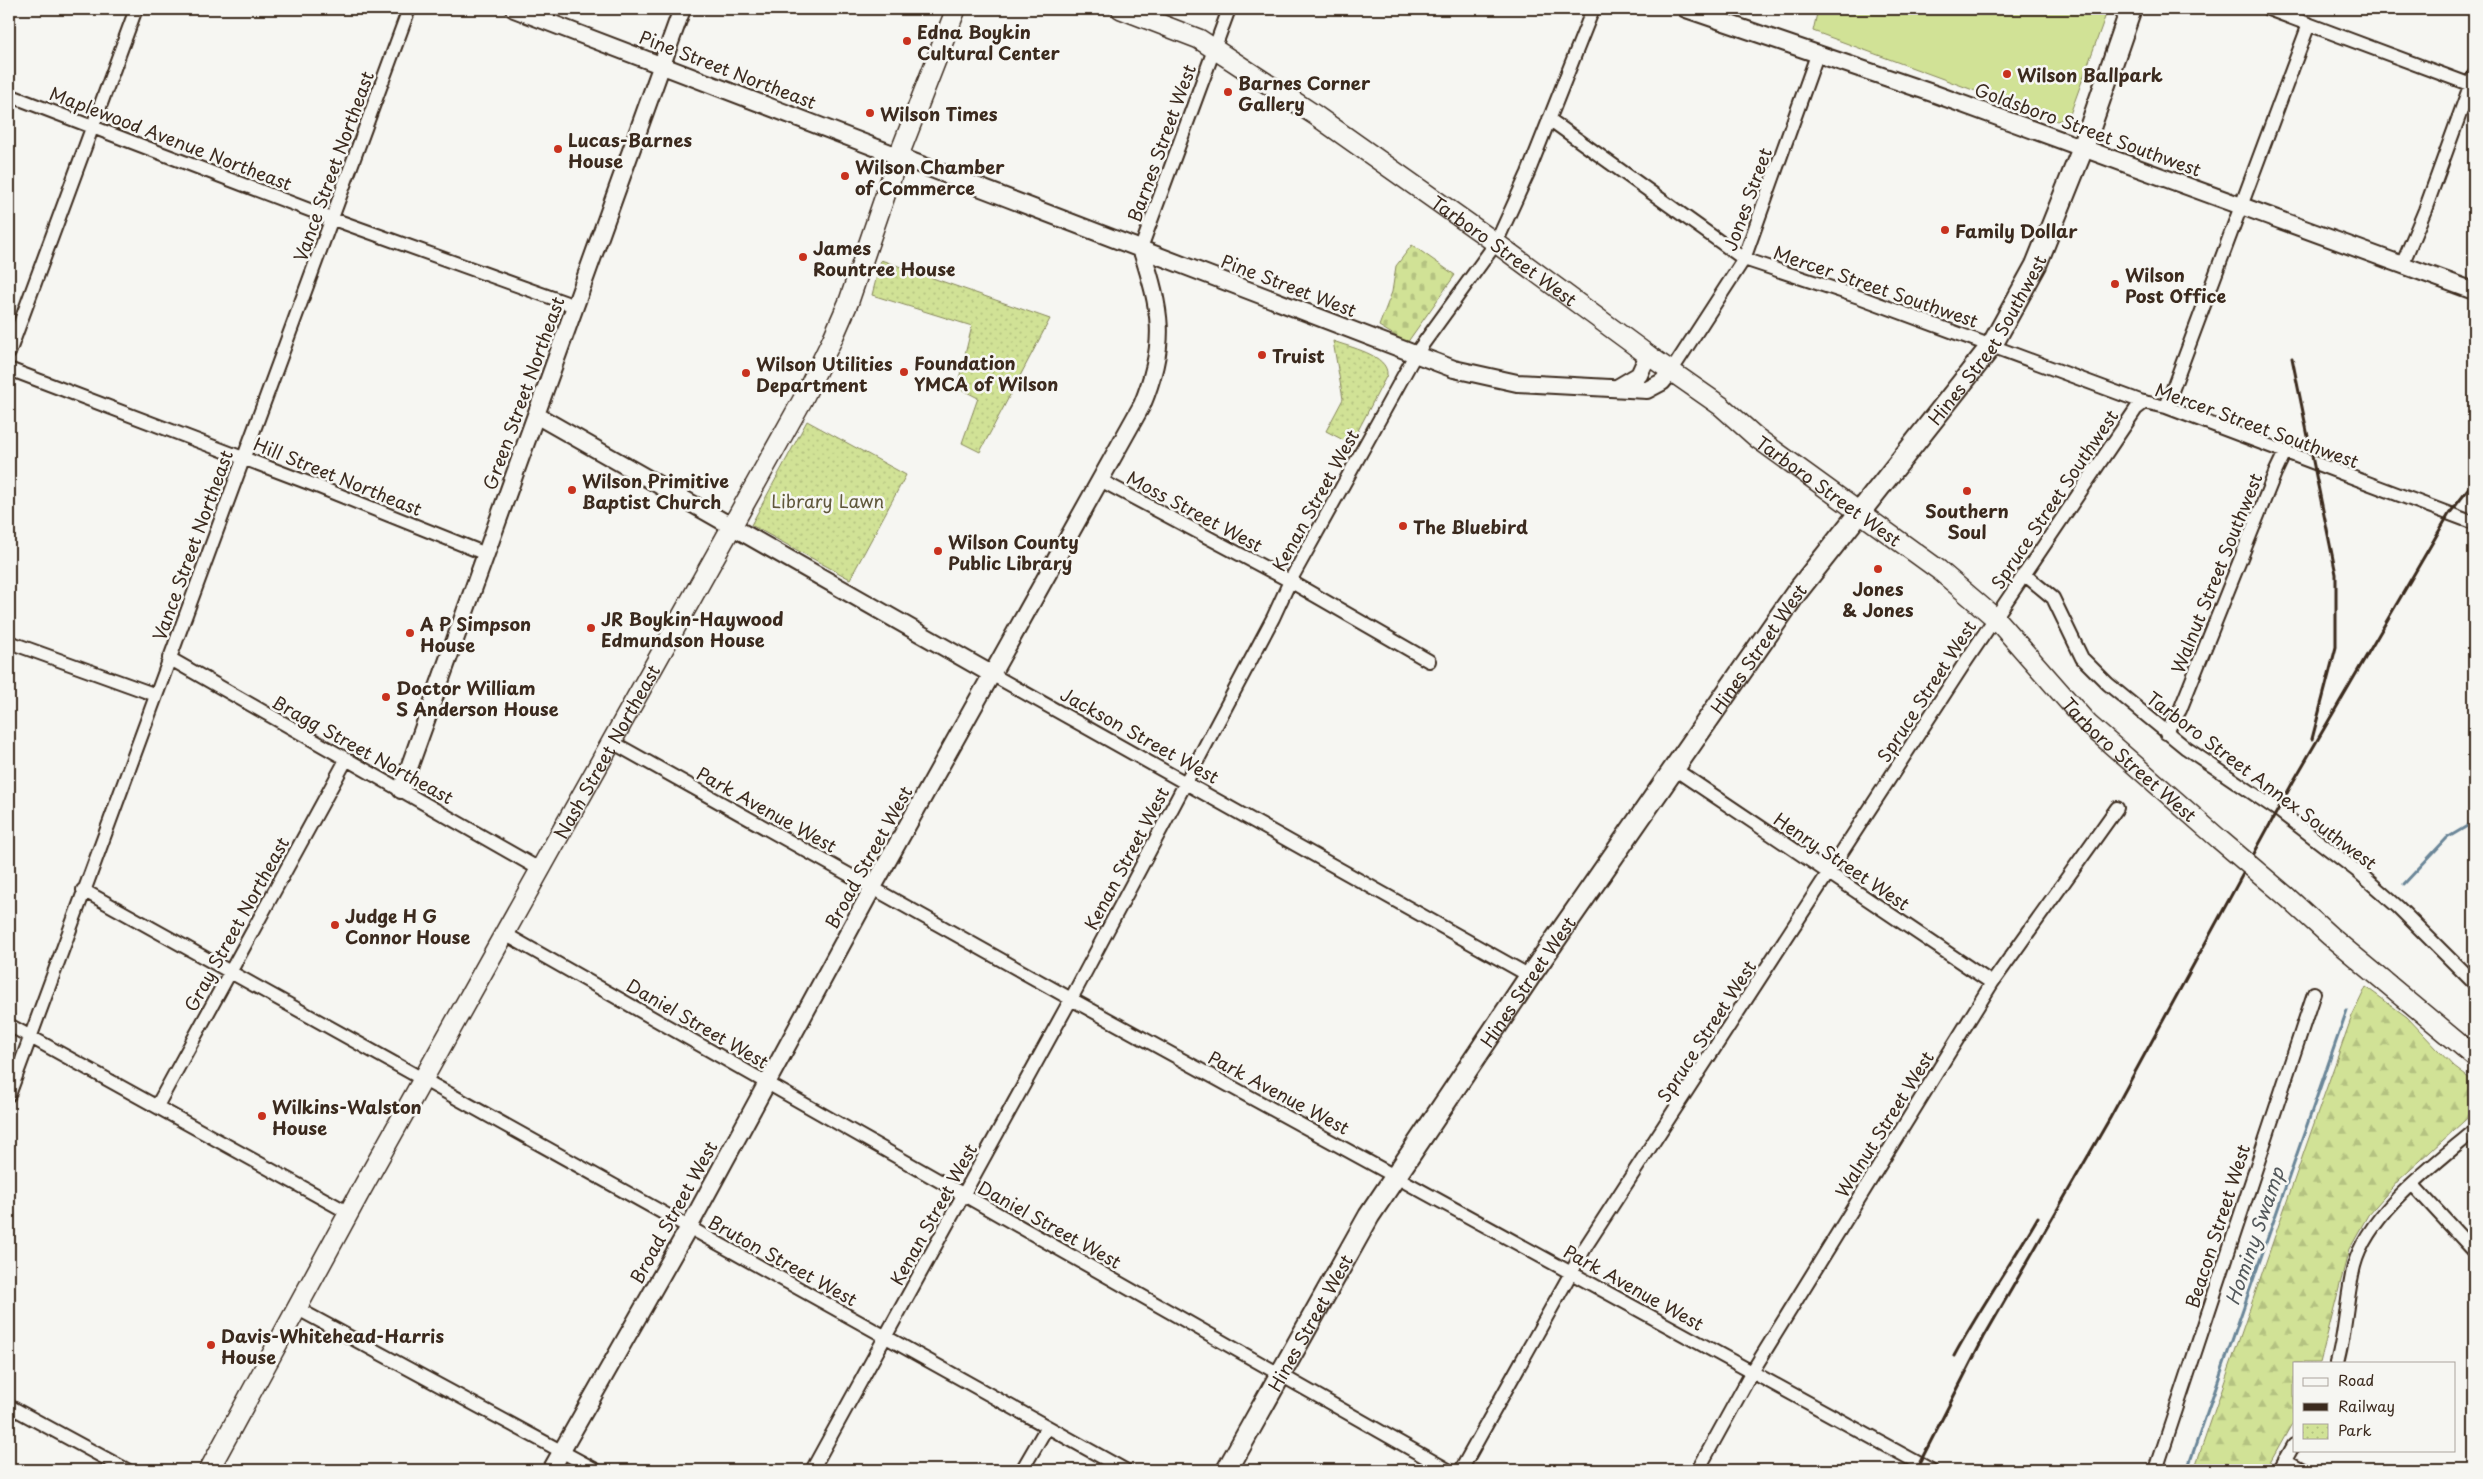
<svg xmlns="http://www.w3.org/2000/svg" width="2483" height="1479" viewBox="0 0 2483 1479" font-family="'Playpen Sans',sans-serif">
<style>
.grass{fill:#d1e296;stroke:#86865a}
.forest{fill:url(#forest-firs);stroke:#86865a}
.cemetery{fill:url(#cemetery-stones);stroke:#86865a}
.park{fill:url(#park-dots);stroke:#86865a}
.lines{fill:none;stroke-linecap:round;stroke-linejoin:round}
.stream{stroke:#6b8698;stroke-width:3}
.minor-casing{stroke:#3b2a1e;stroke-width:16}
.tertiary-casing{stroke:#3b2a1e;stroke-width:20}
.secondary-casing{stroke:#3b2a1e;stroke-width:22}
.primary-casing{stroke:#3b2a1e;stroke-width:24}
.minor{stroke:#f6f6f2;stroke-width:12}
.tertiary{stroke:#f6f6f2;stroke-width:16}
.secondary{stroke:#f6f6f2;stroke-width:19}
.primary{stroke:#f6f6f2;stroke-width:20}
.rail{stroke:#3b2a1e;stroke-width:3}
.secondary-bridge-casing{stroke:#3b2a1e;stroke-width:22;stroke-linecap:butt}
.secondary-bridge{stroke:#f6f6f2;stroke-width:19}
.poi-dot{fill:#c8321e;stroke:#f6f6f2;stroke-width:2}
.labels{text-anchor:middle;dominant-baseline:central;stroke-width:5;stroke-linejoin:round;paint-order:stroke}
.poi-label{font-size:18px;font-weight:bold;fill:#3b2a1e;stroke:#f6f6f2;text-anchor:start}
.street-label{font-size:18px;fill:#3b2a1e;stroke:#f6f6f2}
.park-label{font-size:18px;fill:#60583c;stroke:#f6f6f2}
.water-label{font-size:19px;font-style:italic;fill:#53585b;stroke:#f6f6f2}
</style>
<defs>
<pattern id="forest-firs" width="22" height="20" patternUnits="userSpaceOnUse" patternTransform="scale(1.25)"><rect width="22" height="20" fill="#d1e296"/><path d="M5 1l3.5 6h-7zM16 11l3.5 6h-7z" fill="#b4c281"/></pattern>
<pattern id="cemetery-stones" width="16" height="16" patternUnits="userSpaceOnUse" patternTransform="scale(1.25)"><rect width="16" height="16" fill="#d1e296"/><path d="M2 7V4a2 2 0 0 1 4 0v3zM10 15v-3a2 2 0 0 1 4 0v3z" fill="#b4c281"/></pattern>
<pattern id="park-dots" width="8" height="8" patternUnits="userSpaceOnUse" patternTransform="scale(1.25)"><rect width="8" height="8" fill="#d1e296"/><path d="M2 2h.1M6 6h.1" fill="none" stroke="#b4c281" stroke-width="1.8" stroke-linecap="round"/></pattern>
</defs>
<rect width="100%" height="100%" fill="#f6f6f2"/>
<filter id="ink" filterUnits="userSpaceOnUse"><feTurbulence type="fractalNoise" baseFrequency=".02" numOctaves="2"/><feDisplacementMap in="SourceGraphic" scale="10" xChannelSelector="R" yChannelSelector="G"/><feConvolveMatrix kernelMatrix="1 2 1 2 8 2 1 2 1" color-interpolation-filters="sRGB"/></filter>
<g filter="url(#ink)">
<path class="grass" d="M1818,9H2108L2069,117L2057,121L1813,31Z"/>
<path class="forest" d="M2366,987L2407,1017L2454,1067L2474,1082V1112L2399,1180L2368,1215L2349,1249L2320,1363H2294V1420L2266,1470H2194L2305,1149L2352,1016Z"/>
<path class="cemetery" d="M1412,245L1455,275L1407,343L1379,326L1392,292L1396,266Z"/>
<path class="park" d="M881,260L1050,319L980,452L962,443L978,398L957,387L972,326L872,295Z
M1333,341C1349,347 1389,355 1387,375L1351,444L1326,431L1343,399Z
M807,421L906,475L850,579L751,525Z"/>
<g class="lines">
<path class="stream" d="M2404,884L2447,838L2474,822
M2187,1470L2347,1010"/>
<defs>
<path id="minor" d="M2268,9L2474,86
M9,95L333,219L575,306
M1549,119L1744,259L1862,298L2140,401L2166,407L2474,523
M1141,248L1229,9
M2402,265L2425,210L2474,75
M9,353L136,9
M9,369L314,485L486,554
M1672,370L1744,259L1817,55
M2166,407L2309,24
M1102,481L1290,581L1429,661
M2024,574L2053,598L2082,658L2108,684L2186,748L2279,811L2357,871L2398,907L2474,983
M9,642L156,695
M169,658L541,870
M993,675L1530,976
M2166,733L2180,710L2275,473L2285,452
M612,742L1071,999L1931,1470
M1673,768L1992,983
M83,890L1125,1470
M505,934L1448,1470
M9,1025L349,1213
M9,1095L409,9
M157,1106L346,760
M2413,1185L2474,1251
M298,1309L596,1470
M2337,1363C2346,1331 2346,1298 2354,1266C2368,1213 2434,1165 2474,1131
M9,1406L127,1470
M2285,1460L2303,1470
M812,1470L1071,999L1273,618L1290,581L1415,355L1496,243L1528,173L1593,9
M1022,1470L1047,1427
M1461,1470L1586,1246L1962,667L2136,409L2145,402
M1698,1470L1752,1372L1992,983L2117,808
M2156,1470L2314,993
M2280,1470L2294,1445"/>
<path id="tertiary" d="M514,9L1454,369L1517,383L1647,390L1662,382L1672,370
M1686,9L1935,94L2474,291
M1617,388L1639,375L1648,355
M536,415L993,675
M401,790L682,9
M551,1470L689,1227L872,889L1142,405C1168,342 1161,311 1141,248"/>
<g id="secondary">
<path id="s1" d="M1121,9L1199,39L1315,115L1496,243L1648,355L1721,406L1757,438L1939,570L1995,618L2088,724L2219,839"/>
<path d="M2286,896L2330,936L2474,1056"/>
<path id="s2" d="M209,1470L359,1194L803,399L832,340L849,301L899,155L956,9"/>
</g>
<g id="primary">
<path id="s3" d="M1227,1470L1369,1216L1530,976L1796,593L1992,345L2036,265L2083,148L2131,9"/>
</g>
</defs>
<use href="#minor" class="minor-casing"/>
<use href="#tertiary" class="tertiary-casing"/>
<use href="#secondary" class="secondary-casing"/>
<use href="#primary" class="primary-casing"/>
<use href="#minor" class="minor"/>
<use href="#tertiary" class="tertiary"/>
<use href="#secondary" class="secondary"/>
<use href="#primary" class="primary"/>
<path class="rail" d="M2292,358L2336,574V647L2312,739
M1954,1356C1980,1308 2011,1264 2038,1217
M1916,1470L1984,1337L2110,1118L2293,782L2449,514L2474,482"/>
<defs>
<path id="secondary-bridge" d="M2219,839L2286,896"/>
</defs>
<use href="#secondary-bridge" class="secondary-bridge-casing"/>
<use href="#secondary-bridge" class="secondary-bridge"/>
</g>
</g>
<g class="poi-dot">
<circle cx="907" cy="41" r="5"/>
<circle cx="2007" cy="74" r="5"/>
<circle cx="1228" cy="92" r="5"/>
<circle cx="870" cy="113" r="5"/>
<circle cx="558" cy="149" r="5"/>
<circle cx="845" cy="176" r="5"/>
<circle cx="1945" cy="230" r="5"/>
<circle cx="803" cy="257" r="5"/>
<circle cx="2115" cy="284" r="5"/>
<circle cx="1262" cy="355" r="5"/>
<circle cx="904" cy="372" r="5"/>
<circle cx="746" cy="373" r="5"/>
<circle cx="572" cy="490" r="5"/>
<circle cx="1967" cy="491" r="5"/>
<circle cx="1403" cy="526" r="5"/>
<circle cx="938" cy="551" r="5"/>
<circle cx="1878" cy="569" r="5"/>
<circle cx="591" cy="628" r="5"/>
<circle cx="410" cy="633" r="5"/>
<circle cx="386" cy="697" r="5"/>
<circle cx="335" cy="925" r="5"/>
<circle cx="262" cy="1116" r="5"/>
<circle cx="211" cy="1345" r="5"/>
</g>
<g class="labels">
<g class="poi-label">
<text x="917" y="31">Edna Boykin<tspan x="917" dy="21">Cultural Center</tspan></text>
<text x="2017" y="74">Wilson Ballpark</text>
<text x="1238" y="82">Barnes Corner<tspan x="1238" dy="21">Gallery</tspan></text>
<text x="880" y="113">Wilson Times</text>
<text x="568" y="139">Lucas-Barnes<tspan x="568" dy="21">House</tspan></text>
<text x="855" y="166">Wilson Chamber<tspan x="855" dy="21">of Commerce</tspan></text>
<text x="1955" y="230">Family Dollar</text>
<text x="813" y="247">James<tspan x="813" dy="21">Rountree House</tspan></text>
<text x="2125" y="274">Wilson<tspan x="2125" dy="21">Post Office</tspan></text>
<text x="1272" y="355">Truist</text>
<text x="914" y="362">Foundation<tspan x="914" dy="21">YMCA of Wilson</tspan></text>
<text x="756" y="363">Wilson Utilities<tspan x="756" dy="21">Department</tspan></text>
<text x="582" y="480">Wilson Primitive<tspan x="582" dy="21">Baptist Church</tspan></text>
<text x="1967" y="510" text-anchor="middle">Southern<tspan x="1967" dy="21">Soul</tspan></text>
<text x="1413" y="526">The Bluebird</text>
<text x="948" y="541">Wilson County<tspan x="948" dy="21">Public Library</tspan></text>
<text x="1878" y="588" text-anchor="middle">Jones<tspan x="1878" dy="21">&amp; Jones</tspan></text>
<text x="601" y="618">JR Boykin-Haywood<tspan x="601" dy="21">Edmundson House</tspan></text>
<text x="420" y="623">A P Simpson<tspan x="420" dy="21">House</tspan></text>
<text x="396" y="687">Doctor William<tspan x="396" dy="21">S Anderson House</tspan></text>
<text x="345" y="915">Judge H G<tspan x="345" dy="21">Connor House</tspan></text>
<text x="272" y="1106">Wilkins-Walston<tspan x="272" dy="21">House</tspan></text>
<text x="221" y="1335">Davis-Whitehead-Harris<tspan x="221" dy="21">House</tspan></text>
</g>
<g class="street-label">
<text transform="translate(728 69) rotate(21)">Pine Street Northeast</text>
<text transform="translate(2088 129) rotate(20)">Goldsboro Street Southwest</text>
<text transform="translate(171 138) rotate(21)">Maplewood Avenue Northeast</text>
<text transform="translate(1161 143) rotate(-70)">Barnes Street West</text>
<text transform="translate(333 166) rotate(-70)">Vance Street Northeast</text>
<text transform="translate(1747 199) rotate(-70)">Jones Street</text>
<text stroke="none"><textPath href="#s1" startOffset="455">Tarboro Street West</textPath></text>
<text transform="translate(1289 285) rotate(21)">Pine Street West</text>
<text transform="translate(1876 286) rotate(19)">Mercer Street Southwest</text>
<text stroke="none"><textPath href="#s3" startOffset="1364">Hines Street Southwest</textPath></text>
<text transform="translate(523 393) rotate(-70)">Green Street Northeast</text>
<text transform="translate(2257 425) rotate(20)">Mercer Street Southwest</text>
<text transform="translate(338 476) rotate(22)">Hill Street Northeast</text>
<text stroke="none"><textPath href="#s1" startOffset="859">Tarboro Street West</textPath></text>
<text transform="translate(2054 499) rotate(-56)">Spruce Street Southwest</text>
<text transform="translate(1315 500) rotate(-61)">Kenan Street West</text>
<text transform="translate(1195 511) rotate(28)">Moss Street West</text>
<text transform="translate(192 545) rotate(-70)">Vance Street Northeast</text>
<text transform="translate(2216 573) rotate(-68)">Walnut Street Southwest</text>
<text stroke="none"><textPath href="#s3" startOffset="979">Hines Street West</textPath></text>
<text transform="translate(1926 691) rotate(-57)">Spruce Street West</text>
<text transform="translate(1140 735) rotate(29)">Jackson Street West</text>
<text transform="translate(363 749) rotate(29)">Bragg Street Northeast</text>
<text stroke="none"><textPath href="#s2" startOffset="821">Nash Street Northeast</textPath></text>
<text stroke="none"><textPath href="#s1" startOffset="1264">Tarboro Street West</textPath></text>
<text transform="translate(2262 780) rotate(37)">Tarboro Street Annex Southwest</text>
<text transform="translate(767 809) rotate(29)">Park Avenue West</text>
<text transform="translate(868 857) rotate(-61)">Broad Street West</text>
<text transform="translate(1126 858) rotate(-62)">Kenan Street West</text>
<text transform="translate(1842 861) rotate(34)">Henry Street West</text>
<text transform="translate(236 924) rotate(-61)">Gray Street Northeast</text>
<text stroke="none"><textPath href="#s3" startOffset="574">Hines Street West</textPath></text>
<text transform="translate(698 1023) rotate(30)">Daniel Street West</text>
<text transform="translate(1706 1031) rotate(-57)">Spruce Street West</text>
<text transform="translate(1279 1092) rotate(28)">Park Avenue West</text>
<text transform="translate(1884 1124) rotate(-58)">Walnut Street West</text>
<text transform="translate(673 1212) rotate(-61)">Broad Street West</text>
<text transform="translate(933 1214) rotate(-61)">Kenan Street West</text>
<text transform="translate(1050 1224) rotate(29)">Daniel Street West</text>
<text transform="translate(2217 1226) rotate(-72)">Beacon Street West</text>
<text transform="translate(783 1260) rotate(29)">Bruton Street West</text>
<text transform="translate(1634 1287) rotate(29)">Park Avenue West</text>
<text stroke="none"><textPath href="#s3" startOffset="169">Hines Street West</textPath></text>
</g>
<g class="park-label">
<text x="828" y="500">Library Lawn</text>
</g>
<g class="water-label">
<text transform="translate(2254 1236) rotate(-71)">Hominy Swamp</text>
</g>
</g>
<rect width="2483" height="1479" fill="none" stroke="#f6f6f2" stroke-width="30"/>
<rect x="15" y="15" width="2453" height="1449" fill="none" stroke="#3b2a1e" stroke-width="2" filter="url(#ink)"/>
<rect x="2293" y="1362" width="162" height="90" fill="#f6f6f2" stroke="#aba49d"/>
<rect x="2303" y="1378" width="25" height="8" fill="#f6f6f2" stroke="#aba49d"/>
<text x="2338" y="1386" font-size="15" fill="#3b2a1e">Road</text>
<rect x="2303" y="1403" width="25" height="8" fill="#3b2a1e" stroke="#aba49d"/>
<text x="2338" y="1412" font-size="15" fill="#3b2a1e">Railway</text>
<rect x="2303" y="1424" width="25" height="15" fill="url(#park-dots)" stroke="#aba49d"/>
<text x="2338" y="1436" font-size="15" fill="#3b2a1e">Park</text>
</svg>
